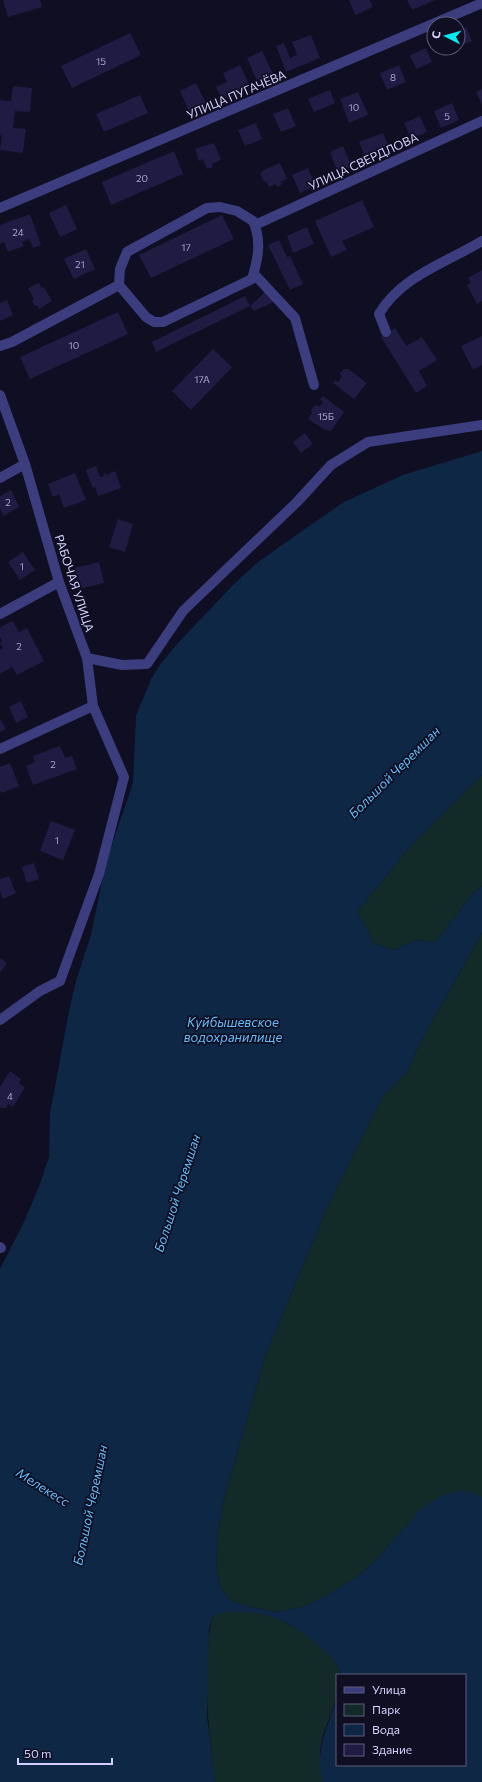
<svg xmlns="http://www.w3.org/2000/svg" width="482" height="1782" viewBox="0 0 482 1782" font-family="Commissioner,sans-serif">
<style>
.green{fill:#122b29}
.water{fill:#0e2745}
.building{fill:#201b42}
.lines{fill:none;stroke-linecap:round;stroke-linejoin:round}
.minor{stroke:#3b3d7f;stroke-width:10}
.labels{text-anchor:middle;dominant-baseline:central;stroke-width:3.5;stroke-linejoin:round;paint-order:stroke}
.number-label{font-size:10px;fill:#a6a3ce}
.street-label{font-size:12px;fill:#d3d0fd;stroke:#100e22}
.water-label{font-size:13px;font-style:italic;fill:#62bdf9;stroke:#100e22}
</style>
<rect width="100%" height="100%" fill="#100e22"/>
<path class="green" d="M482,775V886L475,891L435,942L416,940L394,950L372,943L369,932L357,912L409,848Z
M482,933V1498L472,1492L422,1508L371,1565L354,1579L324,1597L303,1607L276,1612L246,1606L230,1600L220,1587L216,1570L218,1528L226,1491L266,1354L326,1210L373,1115L383,1096L407,1072L420,1043Z
M220,1612C233,1612 247,1610 260,1613C283,1617 338,1649 340,1675H337V1697L323,1735L320,1751L323,1782H215C210,1744 206,1707 207,1668C208,1650 208,1633 213,1616Z"/>
<path class="water" d="M482,451V775L409,848L357,912L369,932L372,943L394,950L416,940L435,942L475,891L482,886V933L420,1043L407,1072L383,1096L373,1115L326,1210L266,1354L226,1491L218,1528L216,1570L220,1587L230,1600L246,1606L276,1612L303,1607L324,1597L354,1579L371,1565L422,1508L443,1495L460,1491L472,1492L482,1497V1782H323C314,1750 328,1727 337,1697V1765H465V1675H340C339,1662 326,1652 317,1644C292,1623 270,1611 237,1612C228,1612 221,1612 213,1616L209,1629L207,1716L215,1782H0V1269L24,1222L40,1184L49,1157L50,1114L69,1011L76,981L91,935L106,862L133,783L136,716L151,679L162,662L177,644L233,585L258,562L315,522L344,502L403,475Z"/>
<path class="building" d="M3,0H40L42,7L8,17Z
M349,0H370L373,7L355,15Z
M407,0H435L412,10Z
M466,27L472,41L458,47V30Z
M130,33L141,55L72,88L61,66Z
M311,35L320,58L286,72L276,46L284,43L290,58L297,55L292,42Z
M426,48L432,62L416,69L410,55Z
M262,51L274,76L258,83L247,58Z
M240,65L250,87L222,100L216,87L227,82L223,73Z
M399,65L406,82L387,90L380,73Z
M196,83L207,106L190,114L180,91Z
M13,86L32,88L30,112L15,111L13,128L26,129L23,153L0,150L2,136L0,135V100L11,101Z
M482,89V105L476,92Z
M330,90L335,103L314,112L308,99Z
M358,92L368,115L349,123L340,99Z
M140,95L148,113L104,132L96,114Z
M452,103L459,120L441,128L434,111Z
M288,108L296,126L281,132L273,114Z
M420,116L427,132L411,139L404,123Z
M256,123L262,139L245,146L238,130Z
M383,133L391,152L367,162L359,142Z
M214,143L221,160L212,164L213,167L207,169L203,159L199,161L195,149Z
M343,146L352,167L338,173L330,152Z
M174,151L183,174L111,205L102,182Z
M280,163L287,179L281,182L282,184L278,187L275,184L269,187L266,181L264,182L260,173L263,172L262,171Z
M308,168L316,186L300,193L292,175Z
M362,200L374,227L342,241L347,250L331,257L315,221Z
M66,205L77,229L60,237L49,213Z
M30,214L41,245L33,248L29,239L22,242L24,246L8,252L4,242L0,244V225Z
M222,215L234,239L151,278L139,255Z
M307,227L314,244L293,253L287,236Z
M279,240L287,257L290,256L303,284L290,290L268,245Z
M86,249L95,269L74,279L64,259Z
M482,270V301L477,304L467,285L471,283L468,278Z
M39,283L42,288L44,287L52,301L39,309L37,305L35,306L32,301L34,299L28,288Z
M266,291L276,301L254,311L250,306Z
M245,296L250,306L156,352L152,342Z
M7,300L13,315L0,321V303Z
M118,312L128,334L30,379L20,357Z
M395,328L406,346L422,337L437,360L419,371L427,386L416,393L381,337Z
M482,336V365L473,370L461,346Z
M213,349L232,367L191,410L172,391Z
M344,369H348L367,383L354,399L333,383L335,380L338,382L342,377L340,373Z
M323,396L344,412L331,431L325,430L308,419L312,413L311,410L315,405L320,406L323,402L320,399Z
M305,433L313,444L301,453L293,442Z
M96,466L100,477L104,476L103,474L106,473V475L115,471L121,488L98,496L95,487L93,488L86,470Z
M75,473L86,500L64,508L59,494L53,497L48,484Z
M11,490L19,507L3,516L0,509V496Z
M118,519L133,524L125,552L109,547Z
M23,552L35,570L20,580L8,562Z
M99,562L104,583L79,589L74,568Z
M13,621L19,632L27,628L44,661L17,675L12,667L0,674V650L3,648L0,643L2,641L0,637V627Z
M21,701L28,717L16,723L9,707Z
M0,719L6,729L0,732Z
M60,746L65,758L72,756L77,769L33,785L26,766L35,762L33,756Z
M10,763L19,786L2,793L0,790V767Z
M51,821L75,830L63,860L40,851Z
M34,863L39,879L27,883L22,867Z
M9,876L16,893L3,899L0,891V879Z
M0,958L7,963L0,973Z
M10,1071L21,1079L19,1084L25,1087L13,1107L8,1104L6,1108H2L0,1107V1087Z"/>
<g class="lines">
<path class="minor" d="M220,207L237,211L253,221C262,241 258,259 252,279L163,322H154L146,317L119,285L120,269L127,252L207,208Z
M0,208L482,3
M255,225L482,121
M254,274L295,318L314,385
M386,332L379,314C401,276 446,263 482,241
M0,346L12,342L119,285
M0,395L25,464L59,582L87,658L93,706L124,777L99,874L60,981L40,991L0,1020
M0,478L25,464
M0,614L59,582
M87,658L122,665L147,664L183,611L297,502L331,465L368,442L482,425
M0,749L93,706
M0,1247L1,1248"/>
</g>
<g class="labels">
<g class="number-label">
<text x="101" y="61">15</text>
<text x="393" y="77">8</text>
<text x="354" y="107">10</text>
<text x="447" y="116">5</text>
<text x="142" y="178">20</text>
<text x="18" y="232">24</text>
<text x="186" y="247">17</text>
<text x="80" y="264">21</text>
<text x="74" y="345">10</text>
<text x="202" y="379">17А</text>
<text x="326" y="416">15Б</text>
<text x="8" y="502">2</text>
<text x="22" y="566">1</text>
<text x="19" y="646">2</text>
<text x="53" y="764">2</text>
<text x="57" y="840">1</text>
<text x="10" y="1096">4</text>
</g>
<g class="street-label">
<text transform="translate(236 94) rotate(-23)">УЛИЦА ПУГАЧЁВА</text>
<text transform="translate(363 161) rotate(-25)">УЛИЦА СВЕРДЛОВА</text>
<text transform="translate(75 583) rotate(72)">РАБОЧАЯ УЛИЦА</text>
</g>
<g class="water-label">
<text transform="translate(394 772) rotate(-45)">Большой Черемшан</text>
<text x="233" y="1022">Куйбышевское<tspan x="233" dy="15">водохранилище</tspan></text>
<text transform="translate(177 1193) rotate(-72)">Большой Черемшан</text>
<text transform="translate(43 1487) rotate(32)">Мелекесс</text>
<text transform="translate(90 1505) rotate(-78)">Большой Черемшан</text>
</g>
</g>
<rect x="336" y="1674" width="130" height="92" fill="#100e22" stroke="#5e5c7a"/>
<rect x="344" y="1687" width="20" height="6" fill="#3b3d7f" stroke="#5e5c7a"/>
<text x="372" y="1694" font-size="12" fill="#d3d0fd">Улица</text>
<rect x="344" y="1704" width="20" height="12" fill="#122b29" stroke="#5e5c7a"/>
<text x="372" y="1714" font-size="12" fill="#d3d0fd">Парк</text>
<rect x="344" y="1724" width="20" height="12" fill="#0e2745" stroke="#5e5c7a"/>
<text x="372" y="1734" font-size="12" fill="#d3d0fd">Вода</text>
<rect x="344" y="1744" width="20" height="12" fill="#201b42" stroke="#5e5c7a"/>
<text x="372" y="1754" font-size="12" fill="#d3d0fd">Здание</text>
<g transform="translate(446 36) rotate(276)"><circle r="19" fill="#100e22" stroke="#5e5c7a"/>
<path d="M0-3L7 15L0 10L-7 15Z" fill="#08e9f1"/>
<text y="-6" font-size="11" font-weight="bold" text-anchor="middle" fill="#d3d0fd">С</text>
</g>
<path d="M18 1758v6h94v-6" fill="none" stroke="#d3d0fd" stroke-width="2"/>
<text x="24" y="1758" font-size="12" fill="#d3d0fd" stroke="#100e22" stroke-width="3" paint-order="stroke">50 m</text>
</svg>
